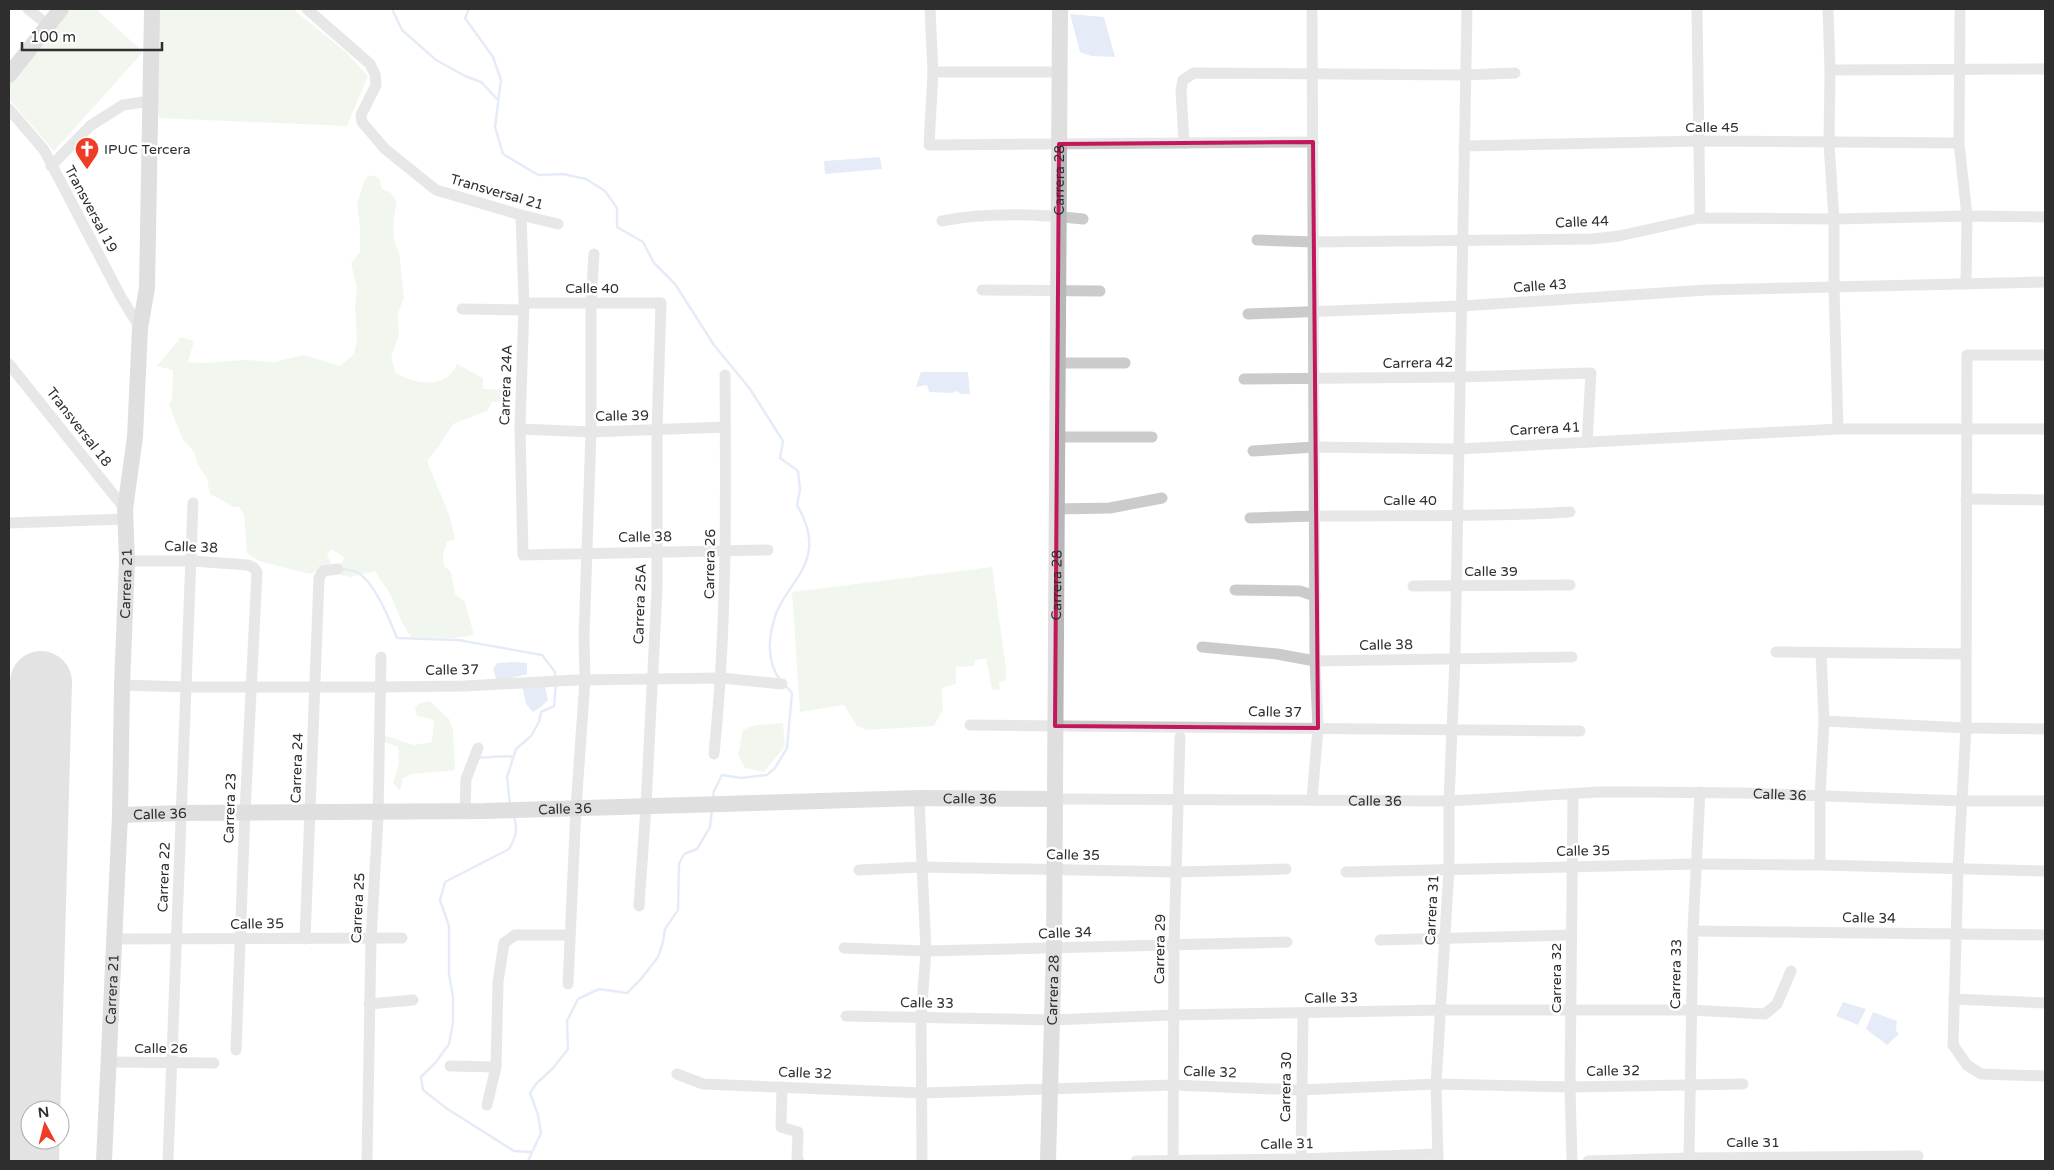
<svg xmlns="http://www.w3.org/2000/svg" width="2054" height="1170" viewBox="0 0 2054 1170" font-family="'Varela Round',sans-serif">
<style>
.green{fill:#e1ecda}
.water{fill:#c5d6ee}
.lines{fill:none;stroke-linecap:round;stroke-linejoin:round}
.stream{stroke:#c5d6ee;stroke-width:2.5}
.runway{stroke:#c1c1c1;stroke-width:62}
.street{stroke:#cbcbcb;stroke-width:11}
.secondary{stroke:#b8b8b8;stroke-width:16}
.marked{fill:none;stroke:#c2185b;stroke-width:4;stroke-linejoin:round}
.labels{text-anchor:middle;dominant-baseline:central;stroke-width:5;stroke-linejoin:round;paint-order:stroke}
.street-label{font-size:14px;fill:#2e2e2e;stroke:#fff}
.poi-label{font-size:14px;fill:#2e2e2e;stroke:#fff;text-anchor:start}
</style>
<rect width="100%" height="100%" fill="#fff"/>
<path class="green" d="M71,9H96L143,52L54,151L9,99V83Z
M158,9H293L346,52L368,76L347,126L159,118L155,82Z
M370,175L379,178L382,189L391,193L397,202C394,215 390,240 399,251L404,298L398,313L399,334L391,357L396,373C416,385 446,389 457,364L483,378V389L510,390L512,402H492L487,411L453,424L439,446L427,461L450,517L455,539L447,542C443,555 439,563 451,572L455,594L465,602L474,635L453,638L411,637C402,624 397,611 392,598C387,587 380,581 375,571L351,577L341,575L340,564L345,558L332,549L327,554L331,564L310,574L259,561L247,553L244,515L239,507H234L210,494L207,478L198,465L194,452L182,438L169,405L172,399L173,370L157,366L181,337L194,341L188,362L205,363L243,360L274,362L304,355L340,366L354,354L357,339L355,304L357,289L351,263L360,252V229L357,204L365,179Z
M992,567L1006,669V681L999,682L1000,690H992L986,658L975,660L974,666L956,667V684L942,688L943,710L934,726L866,730L857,726L844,705L800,712L792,592Z
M430,701L449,719L453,730L455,770L412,774L403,778L400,791L393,783L399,764L398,747L384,742V735L413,745L432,742L434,720L417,716L415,707L420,703Z
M783,723L785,746L764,772L745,768L738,755L743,730L755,725Z"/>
<path class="water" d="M1070,14L1104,17L1115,57L1091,56L1080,52Z
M880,157L882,169L825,174L824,161Z
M921,372H968L970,394H961L957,391L951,393L929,392L927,385L916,387Z
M513,662L527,663V674L497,682L493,669L497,663Z
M522,685L545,686L548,700L542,706L533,712L526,704Z
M1843,1002L1866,1009L1858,1025L1836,1016Z
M1873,1012L1897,1021L1896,1031L1899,1034L1887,1045L1866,1029Z"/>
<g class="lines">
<path class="stream" d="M392,9L402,30L436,60L465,76L481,82L497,99
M469,9L465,18L493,57L501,80L495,127L503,154L538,175L563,174L586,179L605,191L617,208V227L643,242L654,263L675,284L714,345L750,389L783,441L780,458L798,471L800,490L797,505C804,517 811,534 809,549C806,575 784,591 776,614C768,635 766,663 781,681
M342,569C345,570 350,570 354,571C373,577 390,620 397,638L458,640L542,655L555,672V678
M477,757C490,759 501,754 513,757
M713,797L714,791L722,775L741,778L767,775L775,768L787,748L792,693L785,685
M510,804L507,777L516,749L531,736L539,722L541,712L554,706L556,683
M514,816C518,829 516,837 509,849L445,882L440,900L449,926V974L453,997V1022L449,1044L436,1062L421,1077L423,1090L446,1108L514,1151L531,1152
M528,1161L541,1133L538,1115L530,1093L536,1084L553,1068L568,1049L567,1021L578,999L599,989L627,993L641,979L658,957L663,942L665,929L678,910L679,864L684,854L697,849L710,827L712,810"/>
<path class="runway" d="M28,1161L41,682"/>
<g class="street">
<path d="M28,9L48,25"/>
<path d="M307,9L370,64L375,74L376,85L361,115L362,122L385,149L436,190L521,215L558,224"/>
<path d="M930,9L933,72L929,145L1313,142"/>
<path d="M1312,9L1315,661L1318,728L1312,800"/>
<path d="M1697,9L1700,218"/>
<path d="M1828,9L1830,70L1829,144L1834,219V287L1838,429"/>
<path d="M1960,9L1959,143L1967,216L1966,284"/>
<path d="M1830,70L2045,69"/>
<path d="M933,72H1060"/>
<path d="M9,109L44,150L121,297L140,328"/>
<path d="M1184,143L1181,90L1183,80L1194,73L1465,75L1515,73"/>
<path d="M1464,146L1699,141L1959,143"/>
<path d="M51,166L90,126L123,105L150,101"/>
<path d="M521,215L524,303L520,429L523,555L768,550"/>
<path d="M942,221C987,212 1037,214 1083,219"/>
<path d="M1257,240L1313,242L1592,239L1619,236L1700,218L1834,219L1967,216L2045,217"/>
<path d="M982,290L1100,291"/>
<path d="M524,303H661L657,430V590L646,806L639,906"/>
<path d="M462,309L519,310L523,309"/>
<path d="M1248,314L1462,306L1707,290L2045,282"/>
<path d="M2045,355H1967L1966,728L1958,870L1953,1045L1967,1065L1981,1074L2045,1076"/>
<path d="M1058,363H1125"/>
<path d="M9,364L125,509"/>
<path d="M1244,379L1460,377L1591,373L1587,442"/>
<path d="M520,429L591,432L725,427"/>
<path d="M1057,437H1152"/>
<path d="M1253,451L1314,447L1459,449L1838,429H2045"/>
<path d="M1966,499L2045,500"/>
<path d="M1056,509L1110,508L1162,498"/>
<path d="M1250,518C1357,513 1464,519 1570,512"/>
<path d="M9,523L126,519"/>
<path d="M127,561H192L248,565L254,568L257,572L245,812L236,1050"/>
<path d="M1413,586L1570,585"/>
<path d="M1235,590L1300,591L1315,596"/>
<path d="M1202,647L1277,654L1315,661L1572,657"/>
<path d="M1776,652L1965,654"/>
<path d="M122,685L187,687H380L464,686L577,680L721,678L782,684"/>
<path d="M1824,721L1966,728L2045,729"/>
<path d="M970,725L1580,731"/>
<path d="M714,754C727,627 726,502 725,375"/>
<path d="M919,798L926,951L921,1017L922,1161"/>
<path id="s1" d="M1054,799L1449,801L1600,792H1636L1743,793L1963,801H2045"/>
<path d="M465,811L466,779L478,748"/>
<path d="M1820,865V796L1824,721L1821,653"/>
<path d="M859,870L921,867L1177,872L1286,869"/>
<path d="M1346,872L1695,864L1820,865L2045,871"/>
<path d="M1693,931L2045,935"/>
<path d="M114,939L402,938"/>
<path d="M305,939L319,578L323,571L338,569"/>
<path d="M1380,940L1571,935"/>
<path d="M844,948L926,951L1287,942"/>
<path d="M568,984L576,808L585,680L584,637L591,432V303L594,254"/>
<path d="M1954,999L2045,1003"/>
<path d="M369,1004L413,1000"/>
<path d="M846,1016L1052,1020L1173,1015L1441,1010H1690L1765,1014L1777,1004L1791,971"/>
<path d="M108,1062L214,1063"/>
<path d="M450,1066L496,1067"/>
<path d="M677,1074L703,1084L922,1093L1173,1085L1300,1090L1436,1084L1570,1087L1743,1084"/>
<path d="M782,1087L781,1127L798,1132L797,1159L799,1161"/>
<path d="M487,1105L496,1067L498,982L504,943L515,935H569"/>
<path d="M1689,1158L1693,931L1700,792"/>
<path d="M168,1161L193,503"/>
<path d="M367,1161L371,939L378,818L381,657"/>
<path d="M1136,1161L1300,1159L1438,1154"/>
<path d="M1173,1161L1174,944L1180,737"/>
<path d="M1301,1161L1303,1014"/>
<path d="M1438,1161L1436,1084L1449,869V801L1455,659L1467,9"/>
<path d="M1572,1161L1570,1087L1573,794"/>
<path d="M1588,1161L1689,1158L1918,1156"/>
</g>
<g class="secondary">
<path d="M9,75L61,9"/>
<path id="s2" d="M120,815L182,813L484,811L919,798L1054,799"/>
<path id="s3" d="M104,1161L120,815L122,685L127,561L125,509L135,437L140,328L147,288L152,9"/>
<path id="s4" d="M1048,1161L1054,949L1060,9"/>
</g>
</g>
<path d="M0 0H2054V1170H0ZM1313,142L1318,728L1055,726L1059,144Z" fill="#fff" fill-opacity=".55" fill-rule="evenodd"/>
<path class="marked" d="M1313,142L1318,728L1055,726L1059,144Z"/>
<defs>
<symbol id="church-pin" viewBox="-11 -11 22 30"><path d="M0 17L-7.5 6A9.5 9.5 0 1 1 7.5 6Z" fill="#f03c24" stroke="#fff"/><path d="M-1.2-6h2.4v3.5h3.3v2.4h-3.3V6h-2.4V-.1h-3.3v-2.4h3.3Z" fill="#fff"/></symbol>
</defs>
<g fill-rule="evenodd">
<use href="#church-pin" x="73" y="135" width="28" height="38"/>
</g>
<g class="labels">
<g class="street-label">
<text x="1712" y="127">Calle 45</text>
<text stroke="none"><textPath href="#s4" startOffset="981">Carrera 28</textPath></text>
<text transform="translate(497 192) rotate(16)">Transversal 21</text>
<text transform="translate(91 209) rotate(62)">Transversal 19</text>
<text transform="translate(1582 222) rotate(-2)">Calle 44</text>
<text transform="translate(1540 286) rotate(-4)">Calle 43</text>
<text x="592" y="288">Calle 40</text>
<text transform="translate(1418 363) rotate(-1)">Carrera 42</text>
<text transform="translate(506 385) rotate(-88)">Carrera 24A</text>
<text transform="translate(622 416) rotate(-1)">Calle 39</text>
<text transform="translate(79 427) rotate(52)">Transversal 18</text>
<text transform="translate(1545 429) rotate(-3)">Carrera 41</text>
<text x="1410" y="500">Calle 40</text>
<text transform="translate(645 537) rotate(-1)">Calle 38</text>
<text transform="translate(191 547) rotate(2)">Calle 38</text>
<text transform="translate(710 564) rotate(-89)">Carrera 26</text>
<text x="1491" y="571">Calle 39</text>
<text stroke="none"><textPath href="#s3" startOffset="578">Carrera 21</textPath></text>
<text stroke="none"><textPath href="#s4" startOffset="576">Carrera 28</textPath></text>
<text transform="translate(640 604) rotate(-88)">Carrera 25A</text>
<text transform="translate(1386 645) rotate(-1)">Calle 38</text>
<text transform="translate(452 670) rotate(-1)">Calle 37</text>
<text transform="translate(1275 712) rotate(1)">Calle 37</text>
<text transform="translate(297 768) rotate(-88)">Carrera 24</text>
<text stroke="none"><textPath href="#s1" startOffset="726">Calle 36</textPath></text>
<text stroke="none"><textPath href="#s2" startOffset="850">Calle 36</textPath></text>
<text stroke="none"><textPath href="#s1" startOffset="321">Calle 36</textPath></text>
<text transform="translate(230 808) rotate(-88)">Carrera 23</text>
<text stroke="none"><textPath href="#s2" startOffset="445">Calle 36</textPath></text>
<text stroke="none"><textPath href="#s2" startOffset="40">Calle 36</textPath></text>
<text transform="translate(1583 851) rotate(-1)">Calle 35</text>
<text transform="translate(1073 855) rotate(1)">Calle 35</text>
<text transform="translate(164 877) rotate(-88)">Carrera 22</text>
<text transform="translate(358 908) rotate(-87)">Carrera 25</text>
<text transform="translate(1432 910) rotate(-87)">Carrera 31</text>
<text transform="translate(1869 918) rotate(1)">Calle 34</text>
<text transform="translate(257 924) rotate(-1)">Calle 35</text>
<text transform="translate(1065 933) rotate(-2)">Calle 34</text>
<text transform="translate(1160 949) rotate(-89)">Carrera 29</text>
<text transform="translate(1676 974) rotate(-89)">Carrera 33</text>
<text transform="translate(1556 978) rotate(-90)">Carrera 32</text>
<text stroke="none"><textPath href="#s3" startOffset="172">Carrera 21</textPath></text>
<text stroke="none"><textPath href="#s4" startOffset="171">Carrera 28</textPath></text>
<text transform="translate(1331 998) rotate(-1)">Calle 33</text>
<text transform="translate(927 1003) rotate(1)">Calle 33</text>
<text x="161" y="1048">Calle 26</text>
<text transform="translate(1613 1071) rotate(-1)">Calle 32</text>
<text transform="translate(1210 1072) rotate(2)">Calle 32</text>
<text transform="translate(805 1073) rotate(2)">Calle 32</text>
<text transform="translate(1286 1087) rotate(-89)">Carrera 30</text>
<text x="1753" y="1142">Calle 31</text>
<text transform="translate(1287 1144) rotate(-1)">Calle 31</text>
</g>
<g class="poi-label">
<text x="104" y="149">IPUC Tercera</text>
</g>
</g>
<rect width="2054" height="1170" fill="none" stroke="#2e2e2e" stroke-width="20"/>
<g transform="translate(45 1125) rotate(353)"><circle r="24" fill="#ffffff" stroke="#ababab"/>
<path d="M0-4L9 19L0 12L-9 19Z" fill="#f03c24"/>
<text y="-8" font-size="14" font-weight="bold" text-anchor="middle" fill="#2e2e2e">N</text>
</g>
<path d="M22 42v8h140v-8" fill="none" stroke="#2e2e2e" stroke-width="2.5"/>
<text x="30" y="42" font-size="15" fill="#2e2e2e" stroke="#ffffff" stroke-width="4" paint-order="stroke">100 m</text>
</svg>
